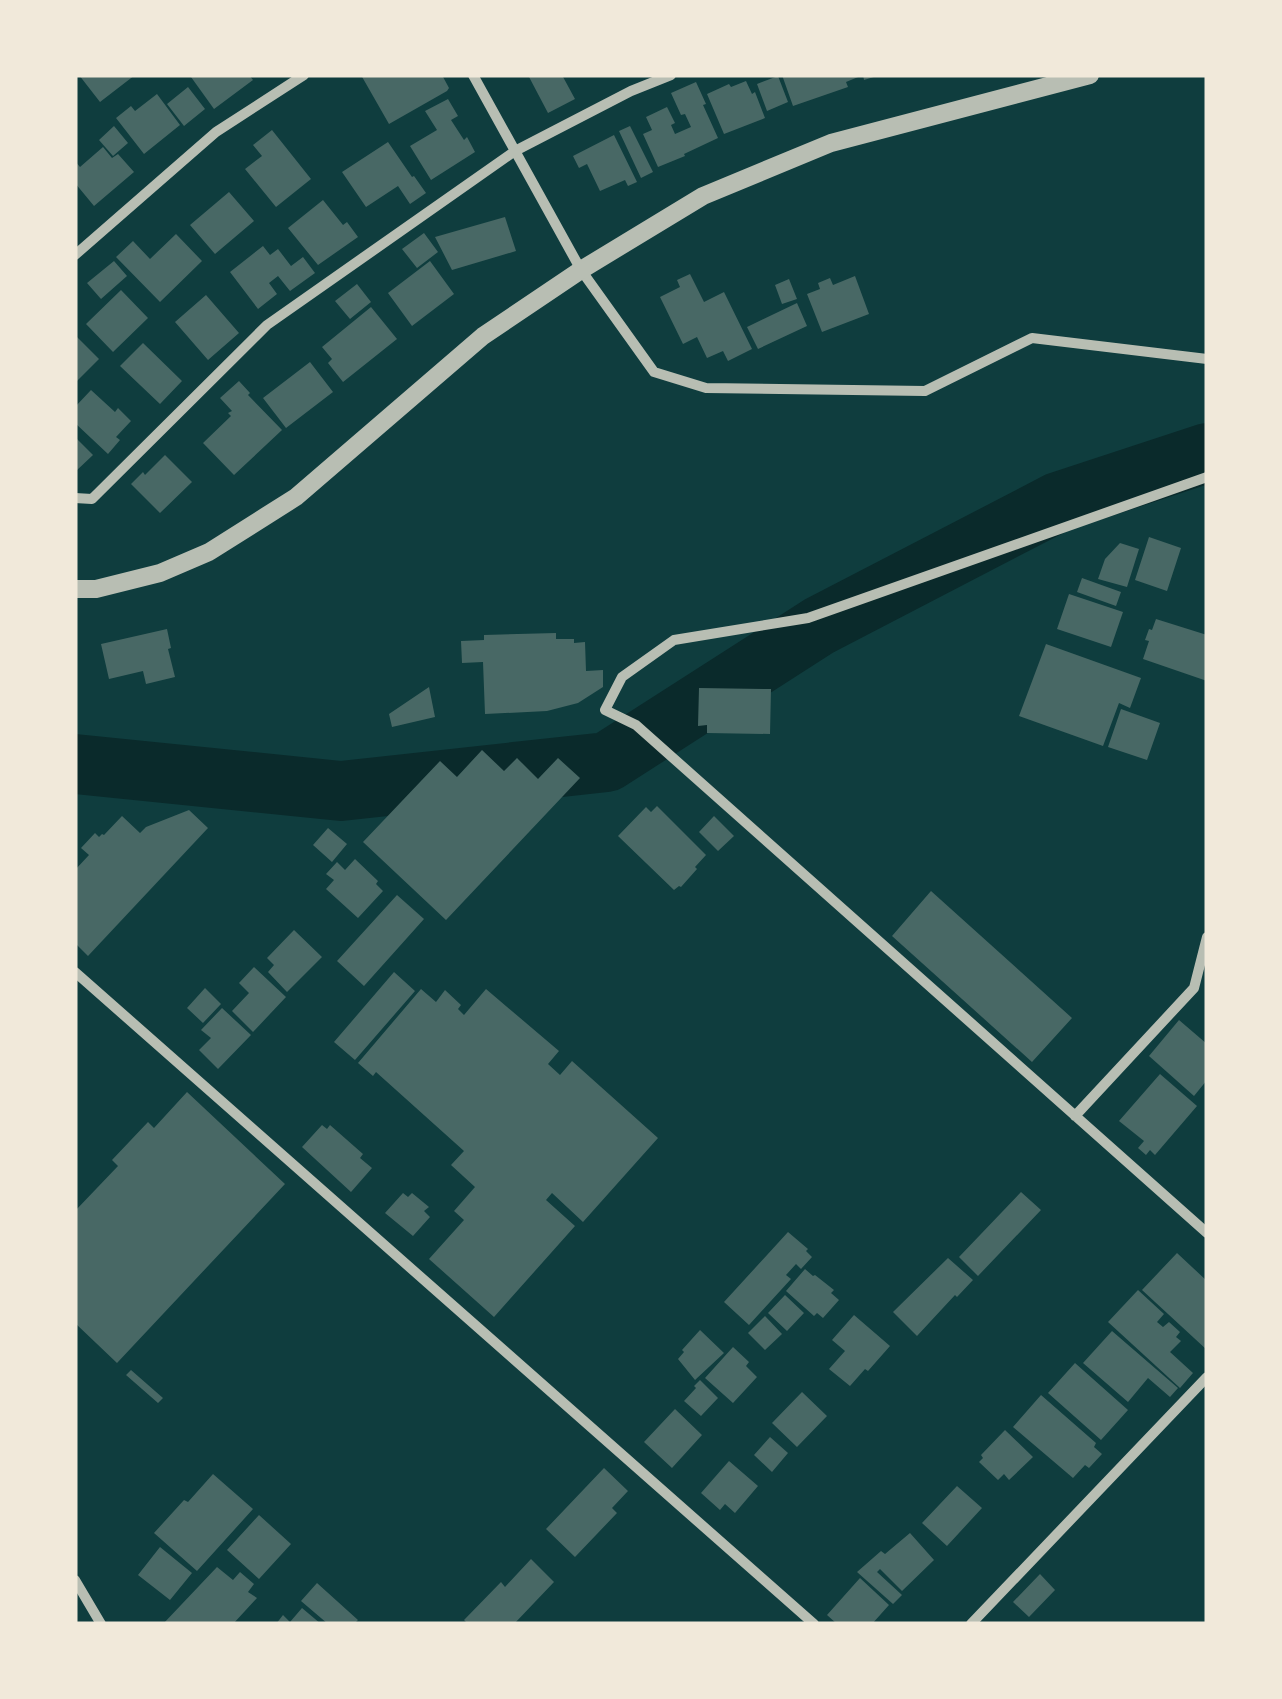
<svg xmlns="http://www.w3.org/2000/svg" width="1282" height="1699" viewBox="0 0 1282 1699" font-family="Helvetica,sans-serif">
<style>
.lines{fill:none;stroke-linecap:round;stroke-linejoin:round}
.river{stroke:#0a2a2b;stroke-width:60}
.building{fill:#486865}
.minor{stroke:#b8beb3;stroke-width:10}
.tertiary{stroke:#b8beb3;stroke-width:18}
</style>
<rect width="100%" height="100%" fill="#0f3d3e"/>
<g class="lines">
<path class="river" d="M75,764L341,791L607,762L819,626L1058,502L1207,453"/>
</g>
<path class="building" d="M79,75H135L100,102Z
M194,75H249L253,80L214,109L191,77Z
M361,75H442L449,88L447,91L389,124Z
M528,75H562L575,99L548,113Z
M782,75H877V76L864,80L863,75L846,82L848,87L793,106Z
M778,76L788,102L767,111L757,84Z
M746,81L752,94L755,92L765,118L724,134L707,94L729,84L731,87Z
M696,82L706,104L703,105L718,138L684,154L685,156L658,167L643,134L652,130L646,117L667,107L675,123L671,125L675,134L691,127L685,114L681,115L671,93Z
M188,87L205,109L184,126L167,104Z
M157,94L180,125L144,154L116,118L131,106L135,111Z
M448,99L458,116L451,120L464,140L467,137L475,152L431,180L410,146L437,130L425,111Z
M114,126L128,143L113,156L99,140Z
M630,126L653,172L641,178L619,131Z
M272,130L311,179L276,207L245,169L262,156L253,145Z
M614,135L637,182L628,186L625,180L600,191L587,164L579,168L573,156Z
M388,142L412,177L414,176L426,193L410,204L398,186L366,207L342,172Z
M103,147L112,158L118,154L134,172L94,206L75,183V161L80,167Z
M229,192L254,221L215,254L190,225Z
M323,200L343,225L347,222L358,237L318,265L288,228Z
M505,217L516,251L452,270L435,237Z
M424,233L438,252L417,268L402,249Z
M176,234L202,261L160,302L116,257L133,241L150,259Z
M263,246L270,255L278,249L291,266L303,257L315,273L290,291L278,276L269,283L277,294L258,309L230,272Z
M114,261L127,276L101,299L87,283Z
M430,261L454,294L412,326L388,293Z
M690,274L704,302L724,292L752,349L728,361L723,351L707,358L697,337L683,344L660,297L680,287L677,280Z
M855,276L869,314L822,332L807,294L820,289L818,283L830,278L833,285Z
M789,279L797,299L782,304L775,285Z
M357,284L371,302L350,319L335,301Z
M121,290L148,318L113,352L86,324Z
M206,295L239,333L208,360L175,322Z
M797,303L807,326L758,349L747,327Z
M371,307L397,339L343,382L328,363L332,359L322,347Z
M75,335L99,359L75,383Z
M143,343L182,381L160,404L120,366Z
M310,362L333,392L286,428L263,398Z
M239,381L250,393L248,395L282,430L234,475L203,443L231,416L228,413L232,411L220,398Z
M91,390L115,412L118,408L131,421L116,437L120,440L108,454L75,423V407Z
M75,437L93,455L75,472Z
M165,455L192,482L160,513L131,484L143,472L145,475Z
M1149,537L1181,548L1167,591L1135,580Z
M1120,543L1139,549L1127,587L1098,579L1105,559Z
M1082,578L1121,592L1116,606L1077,592Z
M1069,594L1123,612L1111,647L1057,629Z
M1156,619L1207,635V681L1143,659L1149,641L1145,640L1149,629L1152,630Z
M167,629L171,648L168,649L175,677L146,684L143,671L109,679L101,644Z
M556,633V639H574V643L585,642L586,671L603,670V687L578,703L547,711L485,714L483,662L462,663L461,641L484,640V635Z
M1046,644L1141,678L1130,708L1119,703L1103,746L1019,716Z
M429,687L435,717L392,727L389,714Z
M699,688L771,689L770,734L707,733V725L698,726Z
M1121,709L1160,723L1147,760L1108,747Z
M482,750L504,771L517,758L538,779L558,758L580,778L446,920L363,842L440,761L457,777Z
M657,806L706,855L695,867L697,869L681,887L679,886L674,890L618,836L646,807L651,812Z
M189,810L208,828L88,956L75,943V870L89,855L81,848L95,833L99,837L102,834L104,835L122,816L140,833L146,827Z
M714,816L734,836L718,851L699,832Z
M328,828L347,844L332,862L313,845Z
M355,859L378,881L376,884L383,891L358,918L326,889L334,880L326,874L337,862L345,870Z
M931,891L1072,1018L1032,1062L892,936Z
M397,895L424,919L364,986L337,961Z
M294,930L322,957L287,992L268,972L274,965L267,958Z
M254,967L286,997L253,1032L232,1011L249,993L239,983Z
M394,972L415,991L355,1060L334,1042Z
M205,988L221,1004L203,1023L187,1008Z
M421,989L436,1002L445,990L461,1005L458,1009L464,1015L486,989L559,1051L548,1064L560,1075L572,1061L658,1138L583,1222L552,1193L546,1200L575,1226L494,1317L429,1259L464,1220L454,1211L475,1187L451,1165L464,1151L376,1072L373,1076L358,1063Z
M222,1008L251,1035L218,1069L199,1050L211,1038L201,1030Z
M1179,1020L1207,1044V1080L1194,1096L1149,1056Z
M1160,1074L1197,1106L1155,1155L1150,1150L1146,1155L1138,1148L1144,1141L1119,1121Z
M187,1092L285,1184L117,1363L75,1323V1211L118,1166L112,1160L148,1122L154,1128Z
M322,1125L327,1129L330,1125L363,1154L360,1158L372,1168L351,1192L302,1147Z
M1021,1192L1041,1210L978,1276L959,1257Z
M403,1193L408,1197L412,1193L429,1207L424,1211L430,1217L413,1236L385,1213Z
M788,1232L808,1249L806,1251L812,1257L801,1269L796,1264L786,1275L791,1279L749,1325L724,1302Z
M1177,1253L1207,1281V1350L1142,1290Z
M948,1258L973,1280L957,1297L955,1295L917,1336L893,1312Z
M805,1269L813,1276L815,1275L834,1290L831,1293L839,1300L823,1318L817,1313L814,1316L786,1291Z
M1138,1290L1164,1314L1157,1322L1163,1327L1169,1322L1180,1332L1176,1337L1181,1341L1170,1352L1193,1373L1180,1388L1108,1322Z
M785,1295L804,1313L787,1331L768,1313Z
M854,1315L890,1346L868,1371L865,1369L850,1386L829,1369L845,1351L832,1340Z
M765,1316L782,1334L765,1350L748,1333Z
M700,1330L724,1353L695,1380L678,1359L684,1352L682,1350Z
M1112,1331L1178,1388L1170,1397L1148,1378L1128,1402L1083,1363Z
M733,1347L749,1362L746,1366L757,1377L733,1403L705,1378Z
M1075,1363L1128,1410L1101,1440L1048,1393Z
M131,1370L163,1398L158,1403L126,1375Z
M700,1380L718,1398L701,1416L684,1401L696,1388L694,1386Z
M802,1392L827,1416L797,1447L772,1423Z
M1041,1395L1096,1443L1094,1447L1102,1454L1089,1468L1085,1465L1073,1478L1013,1427Z
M675,1409L702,1435L672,1468L644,1442Z
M1005,1430L1033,1457L1009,1480L1004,1474L998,1480L979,1462L983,1458L981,1455Z
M770,1437L788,1453L772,1472L754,1455Z
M729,1461L758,1486L735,1513L725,1504L720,1510L701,1493Z
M604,1468L628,1491L612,1508L617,1513L575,1557L546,1529Z
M213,1474L253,1509L197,1571L154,1533L184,1500L188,1502Z
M957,1486L982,1508L947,1546L922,1523Z
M259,1515L291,1544L259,1579L227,1550Z
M910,1533L934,1560L902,1591L880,1569L877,1572L902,1595L893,1604L857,1572L881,1551L885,1554Z
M160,1547L192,1573L170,1600L138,1575Z
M531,1559L554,1582L514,1624H468L464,1620L501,1582L505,1587Z
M217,1567L233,1580L240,1572L254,1584L248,1592L257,1598L233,1624H163Z
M1040,1574L1055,1590L1029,1617L1013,1602Z
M860,1578L889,1605L872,1624H837L827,1615Z
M317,1583L358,1620L354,1624H328L301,1601Z
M302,1608L321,1624H276L283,1615L290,1622Z"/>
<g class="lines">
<path class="minor" d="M473,75L581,270L654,372L706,388L925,391L1032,338L1207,359
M75,255L216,132L304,75
M1207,477L808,618L674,640L622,677L605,710L636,725L1207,1233
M75,498L92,499L267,325L515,151L631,91L671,75
M75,972L814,1624
M1075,1116L1194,988L1207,937
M75,1580L101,1624
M971,1624L1207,1377"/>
<path class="tertiary" d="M75,589H96L160,573L209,552L296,497L483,336L581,270L703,196L831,143L1090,75"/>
</g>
<rect width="1282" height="1699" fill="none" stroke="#f1e9da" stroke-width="155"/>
</svg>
